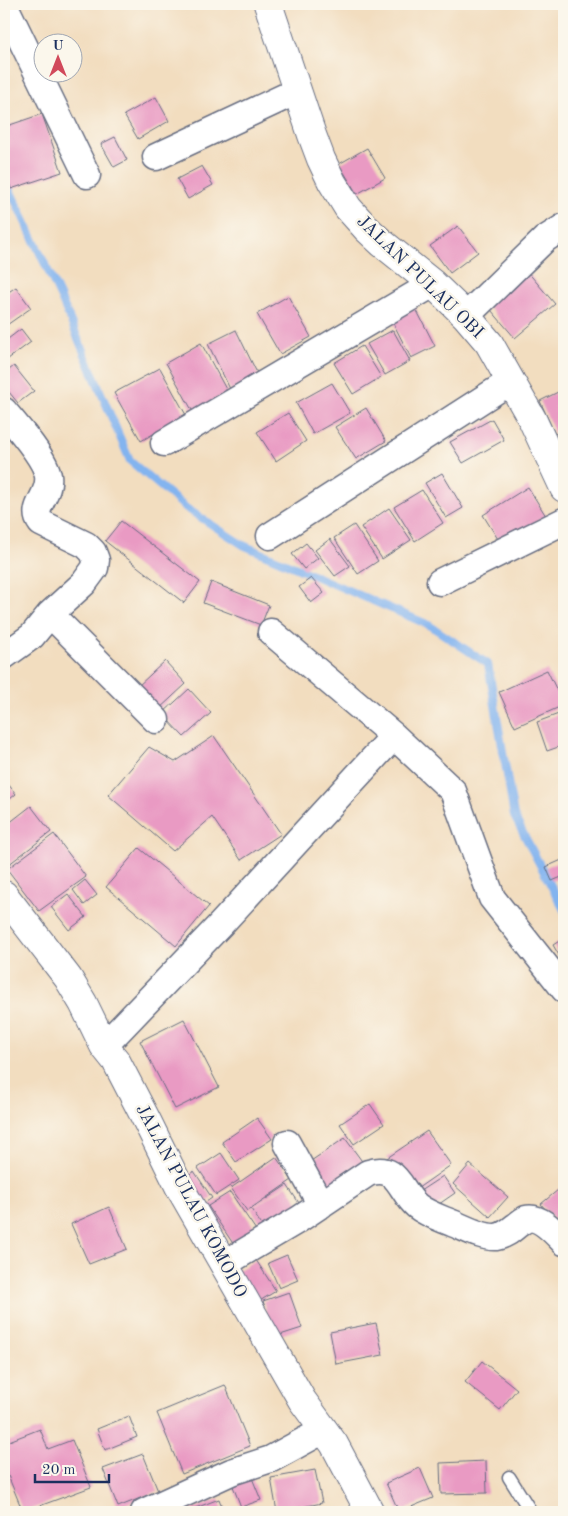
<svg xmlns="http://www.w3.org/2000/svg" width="568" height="1516" viewBox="0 0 568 1516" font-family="'Old Standard TT',serif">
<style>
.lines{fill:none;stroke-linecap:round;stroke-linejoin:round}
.stream{stroke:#83b4ef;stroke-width:8}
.building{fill:#e99ac3}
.service-casing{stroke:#666c80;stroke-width:15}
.minor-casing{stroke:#666c80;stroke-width:29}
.tertiary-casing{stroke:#666c80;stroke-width:30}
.service{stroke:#fff;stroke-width:12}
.minor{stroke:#fff;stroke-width:26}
.tertiary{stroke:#fff;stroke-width:28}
.labels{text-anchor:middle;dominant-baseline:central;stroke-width:5;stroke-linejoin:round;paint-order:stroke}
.street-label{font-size:18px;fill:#1b2f5e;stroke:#fbf7ec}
</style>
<rect width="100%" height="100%" fill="#fbf7ec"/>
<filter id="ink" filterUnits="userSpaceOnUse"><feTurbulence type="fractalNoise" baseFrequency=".02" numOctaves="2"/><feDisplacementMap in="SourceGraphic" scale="10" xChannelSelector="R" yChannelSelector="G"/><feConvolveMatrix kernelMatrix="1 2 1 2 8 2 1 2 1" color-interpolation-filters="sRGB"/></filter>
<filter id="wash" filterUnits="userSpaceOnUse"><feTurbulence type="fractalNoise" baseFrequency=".0096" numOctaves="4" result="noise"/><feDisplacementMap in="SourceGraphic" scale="20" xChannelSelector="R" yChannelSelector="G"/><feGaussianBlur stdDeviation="1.12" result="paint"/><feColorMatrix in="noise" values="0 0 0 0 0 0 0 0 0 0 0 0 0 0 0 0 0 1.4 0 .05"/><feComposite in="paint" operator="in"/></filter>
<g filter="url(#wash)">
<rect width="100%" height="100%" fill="#f2ddbf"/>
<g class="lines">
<path class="stream" d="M4,177L60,296L130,461L186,508L243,545L429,625L488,664L514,816L564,910"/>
</g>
<g id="blocks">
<path class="building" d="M156,97L169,121L138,139L124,115Z
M42,114L62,172L11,189L4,167V127Z
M115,137L127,160L114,167L101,144Z
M367,148L385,178L357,194L339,164Z
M202,166L213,185L188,199L177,179Z
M458,226L478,252L450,273L430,246Z
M526,270L555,304L515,338L485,303Z
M16,287L31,308L4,327V295Z
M288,296L311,337L280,354L257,314Z
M415,307L435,346L411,358L391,319Z
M21,329L31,342L4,362V342Z
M236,330L259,377L231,391L208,344Z
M393,330L410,361L385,375L367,344Z
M201,343L228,393L193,412L166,363Z
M362,346L381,377L353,394L334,363Z
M14,366L34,391L18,403L4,386V374Z
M160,368L186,415L141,441L114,393Z
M332,383L350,413L313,434L296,403Z
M564,389V429L555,434L540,401Z
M366,408L386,441L356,459L335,427Z
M288,413L306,441L276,461L257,432Z
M492,419L504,440L463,463L450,442Z
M442,473L463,508L446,518L425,483Z
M528,487L546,516L501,544L483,515Z
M422,490L443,523L415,541L394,507Z
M389,508L411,540L382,559L361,527Z
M121,521L200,582L184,603L105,541Z
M354,525L378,561L358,574L334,538Z
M330,539L350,566L335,576L315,550Z
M306,543L318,558L304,569L292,554Z
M311,578L324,593L311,603L299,587Z
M211,582L269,605L261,625L203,603Z
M165,661L186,684L158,710L137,687Z
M547,670L564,705L515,727L499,692Z
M189,689L211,713L184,737L162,714Z
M564,712V745L547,751L537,722Z
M214,736L281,834L241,860L212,817L173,851L108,795L149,747L175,762Z
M4,779L16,794L4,804Z
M31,806L51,832L4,868V827Z
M54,834L86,877L39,911L7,869Z
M139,848L209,906L176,946L106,887Z
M564,859V876L552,881L546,867Z
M85,880L97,895L84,905L73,890Z
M68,894L86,917L69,930L51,907Z
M564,938V964L553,945Z
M184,1019L219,1087L175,1109L140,1041Z
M370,1104L384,1124L354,1144L340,1124Z
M257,1118L272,1139L236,1162L222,1142Z
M427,1131L451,1165L411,1193L387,1158Z
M345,1138L364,1164L324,1191L305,1165Z
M221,1153L239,1180L216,1195L198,1168Z
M276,1157L292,1180L247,1211L231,1188Z
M470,1164L508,1197L490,1217L453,1184Z
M194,1171L212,1198L197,1208L180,1181Z
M443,1176L455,1193L429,1211L417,1193Z
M287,1185L303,1209L267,1233L251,1209Z
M564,1185V1230L563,1231L541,1204Z
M230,1192L258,1233L236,1248L208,1206Z
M109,1207L127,1249L89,1264L71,1224Z
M287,1255L298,1280L279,1288L268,1263Z
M256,1260L276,1291L253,1305L233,1273Z
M289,1292L302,1328L274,1337L263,1301Z
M376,1323L383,1355L336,1364L330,1332Z
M482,1361L517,1389L500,1410L465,1382Z
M225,1385L250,1446L182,1474L157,1413Z
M129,1416L137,1437L105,1450L97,1429Z
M40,1429L48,1449L72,1440L91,1487L23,1512L4,1466V1443Z
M143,1454L158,1491L118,1507L103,1469Z
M486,1461L487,1493L441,1494L440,1463Z
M420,1468L433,1498L399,1512L386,1483Z
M315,1470L322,1503L277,1512L271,1478Z
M250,1473L261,1500L241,1507L231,1481Z
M219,1499L224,1512H185Z"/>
</g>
</g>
<g filter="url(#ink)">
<use href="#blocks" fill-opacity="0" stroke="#666c80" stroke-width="1"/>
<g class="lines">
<defs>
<path id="service" d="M509,1477L531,1512"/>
<path id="minor" d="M4,4L87,175
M156,157L297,91
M466,316L545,239L564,227
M4,411C15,424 46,459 48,476C51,496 29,507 41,523L86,545L93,552L96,560L95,568L84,583L50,614L32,636L4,656
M164,443L433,284
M270,536L511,381
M440,582L564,521
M50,614L156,720
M271,632L394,736L453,791L492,898L564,989
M104,1046L221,924L394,736
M287,1143L321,1205
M224,1264L298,1220L368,1173C399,1163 399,1191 417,1206C427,1214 440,1218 452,1223C465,1228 482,1238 496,1237C504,1236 510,1231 516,1226C519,1224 522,1221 526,1219C540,1215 555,1233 564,1242
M144,1512L231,1472L271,1459L324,1430"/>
<path id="tertiary" d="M268,4L312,135L321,159L332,182L348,208L366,228L382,243L433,284L466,316L489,343L532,419L564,488
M4,895L68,978L83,1003L104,1046L116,1061L147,1121L180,1188L302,1400L334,1444L370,1512"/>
</defs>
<use href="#service" class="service-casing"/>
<use href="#minor" class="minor-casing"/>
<use href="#tertiary" class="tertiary-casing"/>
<use href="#service" class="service"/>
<use href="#minor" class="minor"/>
<use href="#tertiary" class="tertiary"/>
</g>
</g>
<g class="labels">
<g class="street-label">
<text transform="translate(420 277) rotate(44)">JALAN PULAU OBI</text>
<text transform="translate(191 1201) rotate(62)">JALAN PULAU KOMODO</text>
</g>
</g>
<rect width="568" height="1516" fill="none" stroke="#fbf7ec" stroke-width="20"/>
<g transform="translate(58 58)"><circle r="24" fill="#fbf7ec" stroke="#a1a7b3"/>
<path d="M0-4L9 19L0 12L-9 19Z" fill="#d1495b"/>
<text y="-8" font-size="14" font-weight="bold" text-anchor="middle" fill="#1b2f5e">U</text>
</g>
<path d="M35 1474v8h74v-8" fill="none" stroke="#1b2f5e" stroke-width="2.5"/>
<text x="42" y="1474" font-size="15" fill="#1b2f5e" stroke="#fbf7ec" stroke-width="4" paint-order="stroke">20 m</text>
</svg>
